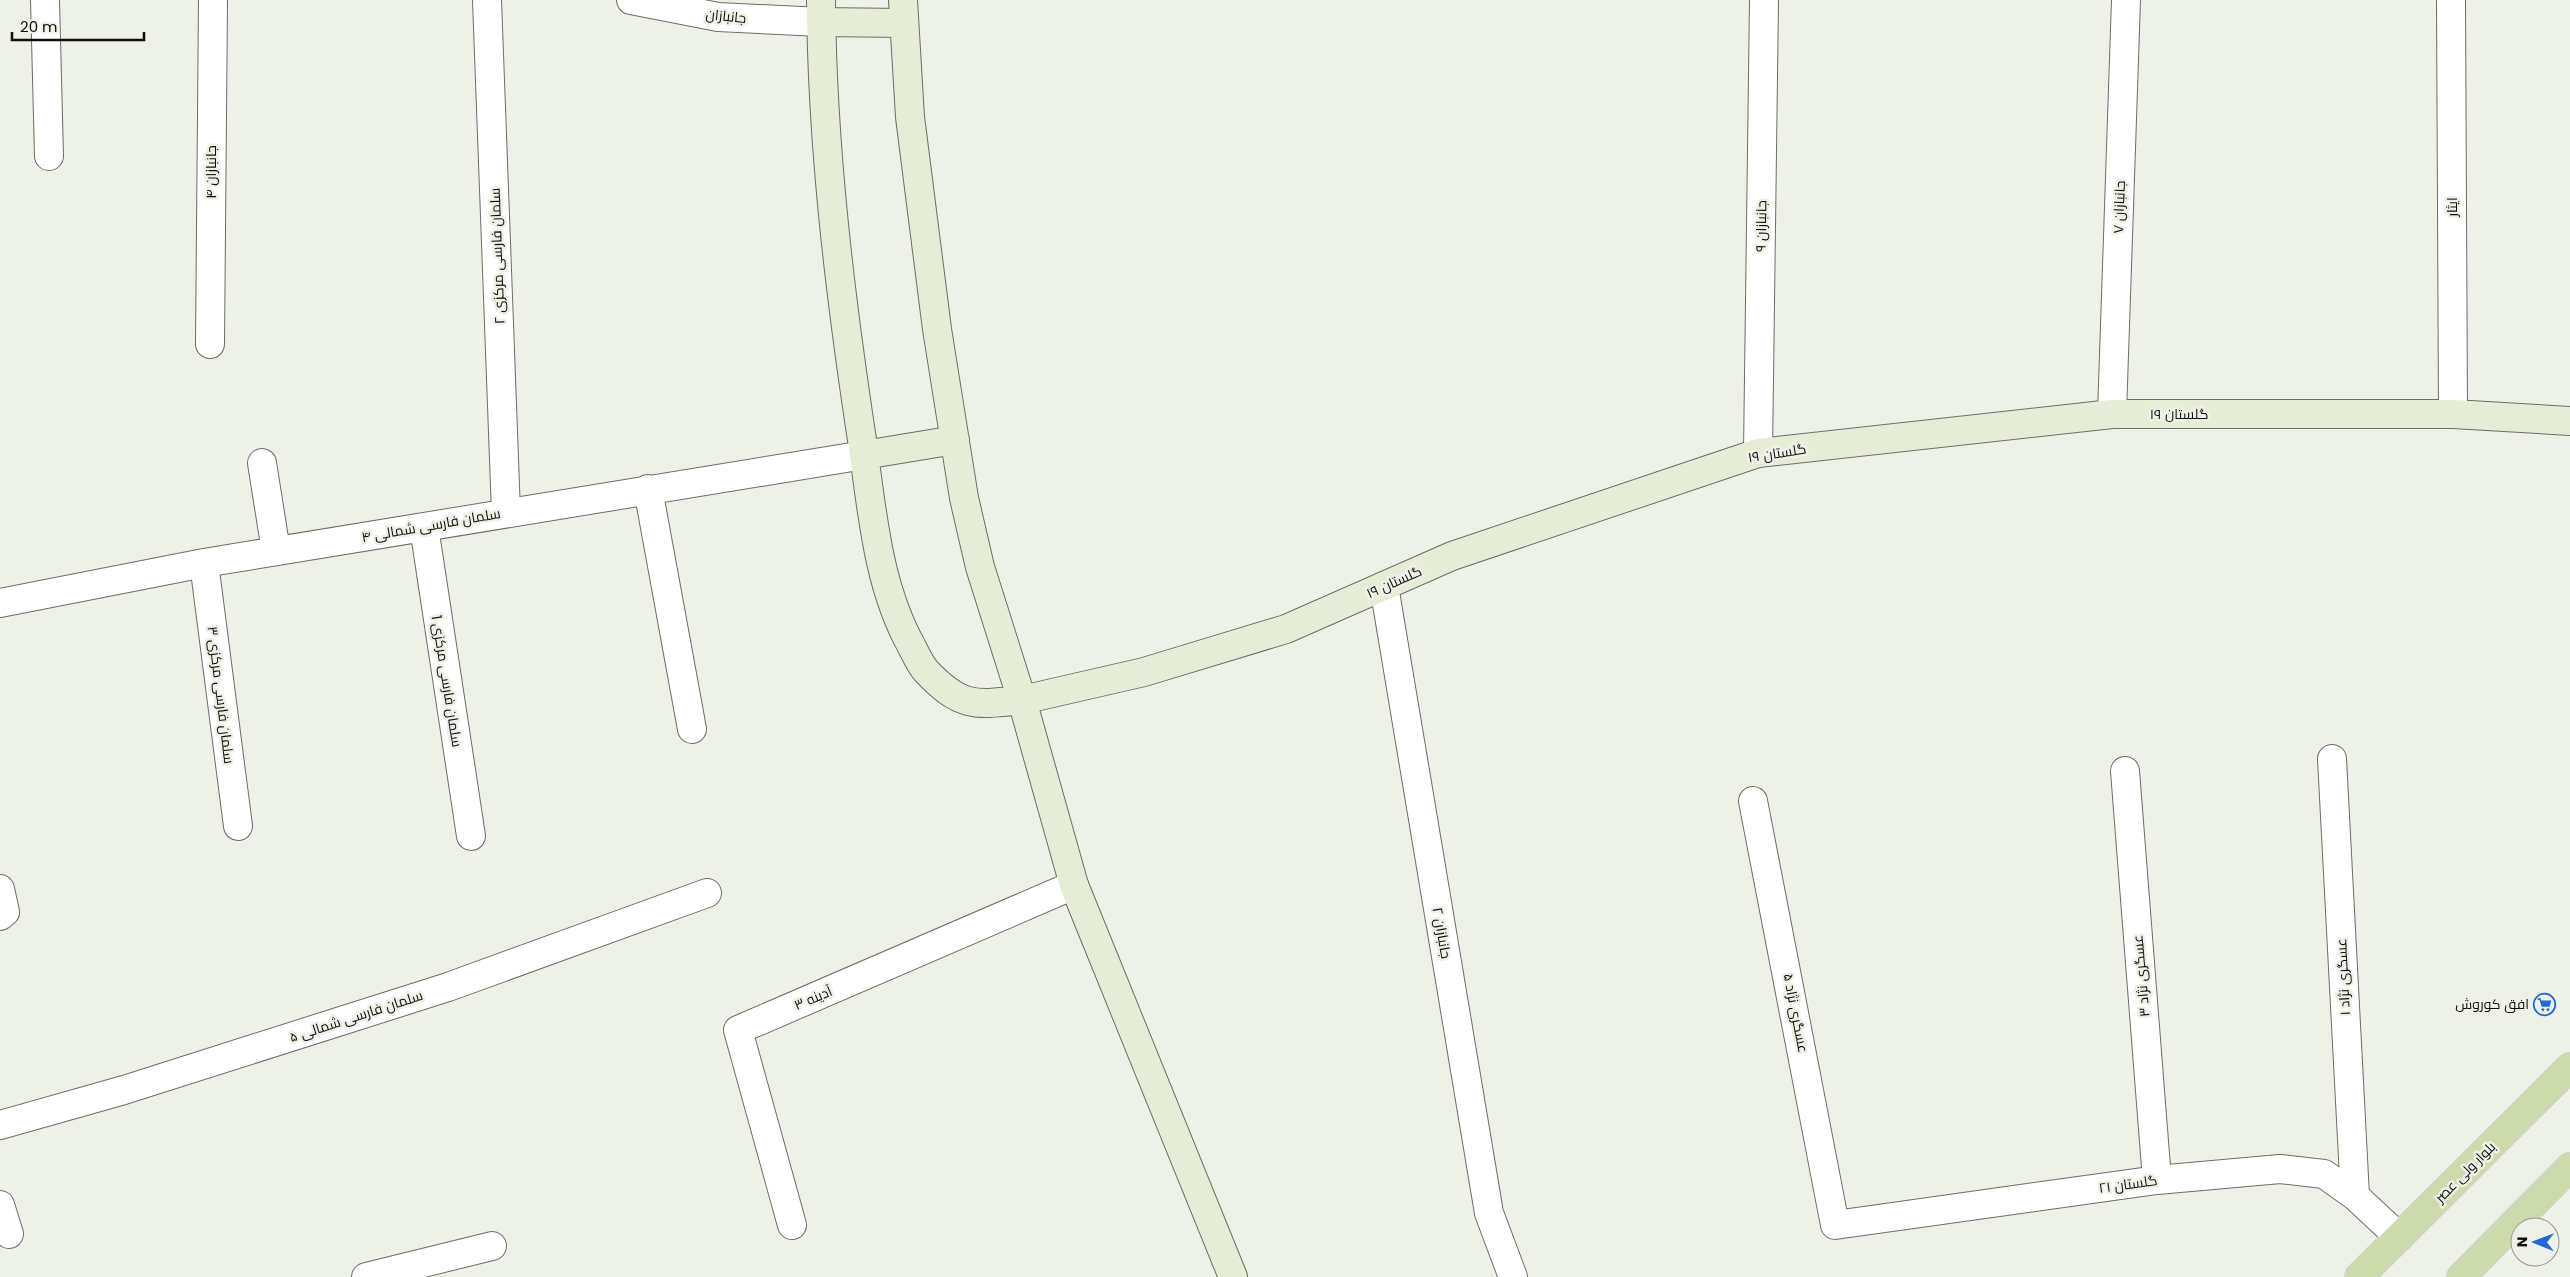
<svg xmlns="http://www.w3.org/2000/svg" width="2570" height="1277" viewBox="0 0 2570 1277" font-family="Poppins,Cairo,sans-serif">
<style>
.lines{fill:none;stroke-linecap:round;stroke-linejoin:round}
.minor-casing{stroke:#6b6e65;stroke-width:30}
.secondary-casing{stroke:#6b6e65;stroke-width:30}
.primary-casing{stroke:#cfcfce;stroke-width:30}
.minor{stroke:#fff;stroke-width:28}
.secondary{stroke:#e6edd6;stroke-width:28}
.primary{stroke:#cddbac;stroke-width:28}
.labels{text-anchor:middle;dominant-baseline:central;stroke-width:5;stroke-linejoin:round;paint-order:stroke}
.street-label{font-size:14px;fill:#0d0e0a;stroke:#eef1e7}
.poi-label{font-size:14px;fill:#0d0e0a;stroke:#eef1e7;text-anchor:end}
</style>
<rect width="100%" height="100%" fill="#eef1e7"/>
<g class="lines">
<defs>
<path id="minor" d="M45,0L49,156
M487,0L506,513
M631,0L718,17L821,22
M2451,0L2453,414
M210,344L213,0
M2112,414L2126,0
M1758,453L1764,0
M262,463L276,551
M648,489L692,729
M424,527L471,836
M204,563L238,826
M1384,586L1489,1213L1513,1277
M0,603L204,563L864,455
M2332,759L2355,1196
M2125,771L2157,1180
M1753,801L1835,1225L2157,1180L2280,1169L2324,1174L2355,1196L2399,1237
M0,889L5,912L0,916
M0,1125L124,1090L448,987L707,893
M0,1205L9,1234
M792,1225L738,1030L1074,885
M366,1277L492,1246"/>
<path id="secondary" d="M821,0C822,147 840,295 862,440C872,509 877,585 912,647C916,655 920,664 926,671C961,708 975,705 1022,700L980,567L964,498L937,329L910,117L903,0
M821,22L903,23
M864,455L955,440
M1233,1277L1074,885L1022,700L1144,672L1286,629L1452,556L1758,453L2112,414H2453L2570,421"/>
<path id="primary" d="M2359,1277L2570,1067
M2461,1277L2570,1167"/>
</defs>
<use href="#minor" class="minor-casing"/>
<use href="#secondary" class="secondary-casing"/>
<use href="#primary" class="primary-casing"/>
<use href="#minor" class="minor"/>
<use href="#secondary" class="secondary"/>
<use href="#primary" class="primary"/>
</g>
<defs>
<symbol id="supermarket-ring" viewBox="-11 -11 22 22"><circle r="9.5" fill="#eef1e7" stroke="#2168d3" stroke-width="1.5"/><path d="M-6-5.5h2.5l.6 2H6L4.5 2H-2.5L-4.4-4H-6ZM-1.5 3.2a1.3 1.3 0 1 0 .1 0ZM3 3.2a1.3 1.3 0 1 0 .1 0Z" fill="#2168d3"/></symbol>
</defs>
<g fill-rule="evenodd">
<use href="#supermarket-ring" x="2532" y="992" width="25" height="25"/>
</g>
<g class="labels">
<g class="street-label">
<text transform="translate(726 16) rotate(6)">جانبازان</text>
<text transform="translate(211 172) rotate(-90)">جانبازان ۴</text>
<text transform="translate(2119 207) rotate(-88)">جانبازان ۷</text>
<text transform="translate(2452 207) rotate(-90)">ایثار</text>
<text transform="translate(1761 226) rotate(-89)">جانبازان ۹</text>
<text transform="translate(497 256) rotate(-92)">سلمان فارسی مرکزی ۲</text>
<text x="2179" y="414">گلستان ۱۹</text>
<text transform="translate(1777 453) rotate(-9)">گلستان ۱۹</text>
<text transform="translate(431 525) rotate(-10)">سلمان فارسی شمالی ۴</text>
<text transform="translate(1394 582) rotate(-24)">گلستان ۱۹</text>
<text transform="translate(447 681) rotate(81)">سلمان فارسی مرکزی 1</text>
<text transform="translate(221 695) rotate(83)">سلمان فارسی مرکزی ۳</text>
<text transform="translate(1442 933) rotate(80)">جانبازان ۲</text>
<text transform="translate(2141 976) rotate(-95)">عسگری نژاد ۳</text>
<text transform="translate(2343 977) rotate(-93)">عسگری نژاد ۱</text>
<text transform="translate(813 998) rotate(-23)">آدینه ۳</text>
<text transform="translate(1796 1013) rotate(79)">عسگری نژاد ۵</text>
<text transform="translate(356 1016) rotate(-18)">سلمان فارسی شمالی ۵</text>
<text transform="translate(2465 1172) rotate(-45)">بلوار ولی عصر</text>
<text transform="translate(2128 1184) rotate(-8)">گلستان ۲۱</text>
</g>
<g class="poi-label">
<text x="2529" y="1004">افق کوروش</text>
</g>
</g>
<g transform="translate(2535 1242) rotate(271)"><circle r="24" fill="#eef1e7" stroke="#94968f"/>
<path d="M0-4L9 19L0 12L-9 19Z" fill="#2168d3"/>
<text y="-8" font-size="14" font-weight="bold" text-anchor="middle" fill="#0d0e0a">N</text>
</g>
<path d="M12 32v8h132v-8" fill="none" stroke="#0d0e0a" stroke-width="2.5"/>
<text x="20" y="32" font-size="15" fill="#0d0e0a" stroke="#eef1e7" stroke-width="4" paint-order="stroke">20 m</text>
</svg>
